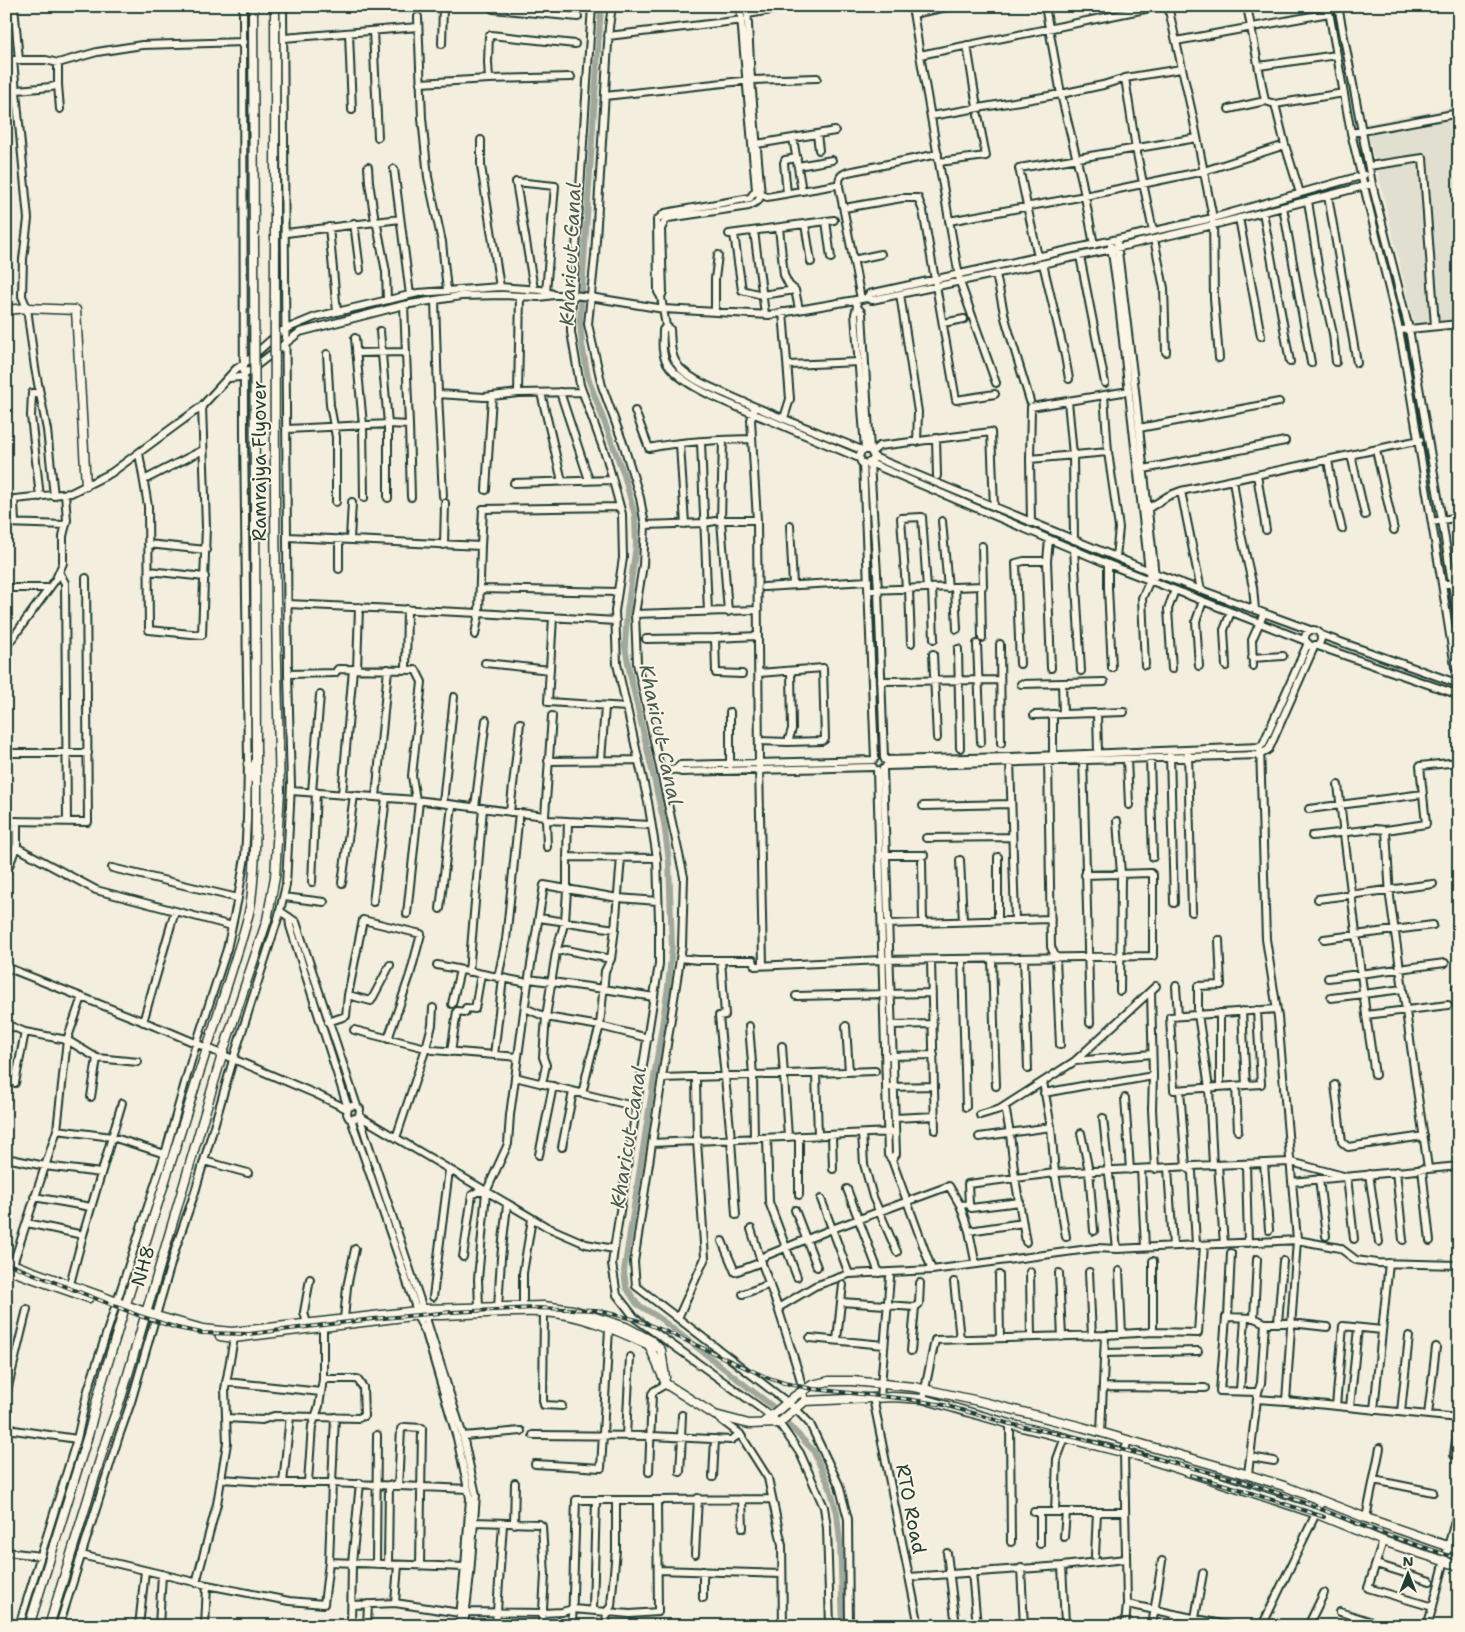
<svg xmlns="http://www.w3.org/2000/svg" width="1465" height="1632" viewBox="0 0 1465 1632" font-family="'Shantell Sans',sans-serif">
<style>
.built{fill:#e1dfd0}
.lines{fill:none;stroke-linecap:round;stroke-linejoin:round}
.canal{stroke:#a0a89b;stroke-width:6}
.minor-casing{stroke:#1f3d34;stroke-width:10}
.major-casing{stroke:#1f3d34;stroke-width:11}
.minor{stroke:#fcf5e5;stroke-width:6}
.major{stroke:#fcf5e5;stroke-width:8}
.rail-casing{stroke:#1f3d34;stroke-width:4}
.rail{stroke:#fcf5e5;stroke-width:2;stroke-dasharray:5.5;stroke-linecap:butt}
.major-bridge-casing{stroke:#1f3d34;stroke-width:11;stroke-linecap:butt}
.major-bridge{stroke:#fcf5e5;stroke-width:8}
.labels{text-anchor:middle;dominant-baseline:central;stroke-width:4;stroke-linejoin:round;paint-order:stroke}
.street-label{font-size:19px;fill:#1f3d34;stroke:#fcf5e5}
.water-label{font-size:20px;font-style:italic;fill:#465d53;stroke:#fcf5e5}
</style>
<rect width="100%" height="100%" fill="#f3eede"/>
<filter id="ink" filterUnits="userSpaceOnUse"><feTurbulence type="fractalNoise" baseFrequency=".02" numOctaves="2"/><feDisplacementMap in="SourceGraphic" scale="10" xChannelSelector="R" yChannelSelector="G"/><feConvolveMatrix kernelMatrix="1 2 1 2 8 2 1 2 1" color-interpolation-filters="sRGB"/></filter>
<g filter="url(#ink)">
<path class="built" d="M1459,106V319L1415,327L1366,124Z"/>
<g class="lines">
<path class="canal" d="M601,6L580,321L582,344L588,378L624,475L635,516L636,545L627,612L625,646L630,674L664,823L669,862L672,947L668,987L624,1271L626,1287L637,1304L658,1317L772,1406
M788,1424L813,1450L830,1488L837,1513L840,1542L843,1626"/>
<defs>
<path id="minor" d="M14,6L19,60
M492,6L493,9L578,17
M592,6L573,295L571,312V332L580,385L607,459L622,514L623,558L615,611L617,664L648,802L657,858L659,920V964L614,1249L612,1264L617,1295L635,1318L763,1410L779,1423L800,1453L824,1507L827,1528L830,1626
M612,6L609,27L595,256L588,324L602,386L623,443L640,498L645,525L643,565L635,614L637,663L684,877L682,946L634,1262L636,1286L796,1409L810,1424L839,1485L848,1519L849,1626
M740,6L756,190L750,198L665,213L657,220L658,292L661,297L666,326L670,329C671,344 670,358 681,369C694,381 712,388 728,395C772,415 818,432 862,450
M912,6L920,55L1160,6
M1045,6L1061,94L1082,181L1094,245
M1168,6L1193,117L1213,218L1214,298L1219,358
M1247,6L1265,101
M1328,6L1351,133L1399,330L1406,367L1442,584L1455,667L1459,671
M1338,6L1372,184L1409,329L1442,520L1459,627
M748,14L795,6
M913,14L952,6
M418,17L422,118L428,177L442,242L447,290
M373,31L378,137
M349,33L352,110
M608,36L743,20
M284,38L418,27
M1176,41L1329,13
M442,44L443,6
M967,45L977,107
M920,55L960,282L996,383
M58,63V85L60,109
M1259,66L1337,55
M1125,78L1136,149L1153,231
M489,79L488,62L489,36L491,35L575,44
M420,83L489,79L571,77
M6,91L51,87L58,85
M605,96L751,80L817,78
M1275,104L1344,93
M1229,109L1265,101L1275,104L1285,145L1300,193
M931,116L1061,94L1103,85L1125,78L1181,69
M1351,133L1459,113
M817,134L819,150
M793,138L802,191
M481,140V166L500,287
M757,144L835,131
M939,162L986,156L978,115
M798,166L832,160
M1369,166L1423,158L1435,326
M368,167L369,182L375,221L377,225L386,272L387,300
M394,169L410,295
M839,186C839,177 840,175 848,172L938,154
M758,193L767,197L836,185L839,186L861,299
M787,193L784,163L785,160L797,158
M1328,196L1357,363
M1308,201L1319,272L1333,334L1336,362
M1283,207L1311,363
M844,208L902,198H918L923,211L956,400L995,394
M1263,212L1290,362
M1239,218L1261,336
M826,221L831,258
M949,221L1085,196L1204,171L1285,145
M354,223L360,270
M805,224L811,262
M329,227L337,312
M779,228L784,275L789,285L795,290L799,309
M754,231L765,314
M286,233L400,219
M729,234L834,220
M734,234L742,290L762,295L795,290
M1154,239L1164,288L1166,352
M1117,243L1135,390L1155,576
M1111,246L1117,287L1150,580L1142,598L1145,665
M1080,256L1105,383
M1038,257L1019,168L1197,138
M853,260L881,254
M1043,264L1065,356L1069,379
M996,274L1005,318L1030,401
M534,289L516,182L555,186L546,292
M900,294L918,412L917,442
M661,297L663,292L661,229L665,221L668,218L749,206L758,201L761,195L751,80L747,6
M867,298L869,294L1213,218L1364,175
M435,300L438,394L443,496
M856,300L857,307L855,314L865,449
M857,307L862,313L870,450
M715,311V279L718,255
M783,312L790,399L784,418
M943,323L964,319
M666,326L663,330C663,340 661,352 666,361C679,388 746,410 774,422C802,434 830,446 859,458
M1399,330L1459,324
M355,338L363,425L364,498
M356,353L406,352
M327,354L330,405L336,437V502
M788,365L859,362
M229,378L240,377L244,375L300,332L404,305L461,296L503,295L539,297L554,295H573L590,297L664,309L769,315L867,298L872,300L1112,249L1213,225L1372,184
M560,392L589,480
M40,393H32L31,416L40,497
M518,393L520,296
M541,393L562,481
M438,394L484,397L518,393L582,392
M1068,401L1073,455L1074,540
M755,407L751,420L757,520L759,764L763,965
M635,411L649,448C682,441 718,440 752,439
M409,425L411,497
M1139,428L1279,402
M287,429L388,424L380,331
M936,438L937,476
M723,440L721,520H757
M701,442L708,612
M680,444L685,524
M1376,450L1394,530
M872,452L879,446L991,432L994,507
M1108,452L1119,528L1116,557
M139,453L148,506L149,630L202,635L206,527L202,406
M1351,455L1365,515
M874,457L872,461L865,464L861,462L859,456L862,450H870L874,457L1152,572L1310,630
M1030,459L1108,452L1104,395
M1328,460L1335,502L1342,529
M863,463L875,758
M1144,469L1285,441
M1257,475L1266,530
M144,480L203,450
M1233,480L1241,534L1253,587L1255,610
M514,483L612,480
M486,490L492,396
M1181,491L1201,590
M54,496L47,430L35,368L27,308L22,296L23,259L28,219L13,60H46L58,63L97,52L142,45L244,42
M388,498V424L409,425L404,305
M6,500L71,493L111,473L202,406L236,369L245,363L281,331L315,317L418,293L500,287L541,290L553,294
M14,500L15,523
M1149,508L1168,496L1181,491L1420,440
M942,521L948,588
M1432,522L1459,517
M6,523L66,525
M1031,523L1030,459L1031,407L1129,391
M645,525L704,523L721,520L728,612
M790,525L793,585
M288,537L481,546L479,613L616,621
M339,539V569
M350,539L352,502
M1049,539L1047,561L1051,668
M148,544L206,550
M444,545L445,503
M481,546L483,509L620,507
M1074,549L1081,671
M1108,564V588L1112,668
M149,571L205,577
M59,572L65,583L67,821
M1442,584L1459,582
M981,586L982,638
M764,587L868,581
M6,588H49
M932,588L934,639
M955,588L957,629
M480,589L618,592
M906,589L901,518L922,517L927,588
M909,589L911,643
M869,590L983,586L982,546
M288,604L479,613L475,635
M635,614L757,610
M553,617L548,702L627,707
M1305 638a8 8 0 1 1 16 0a8 8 0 1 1-16 0Z
M1321,635L1459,684
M646,639L715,638
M977,644L981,742
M1000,644L1001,743
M6,647L56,579L63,563V536L67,520L65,494
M958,649L960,748
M933,654L937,738
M1252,658L1283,656
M485,663L550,670
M1020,664L1016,563L1024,561H1047
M1199,666L1196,621L1203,601
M1226,666L1224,630L1231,612
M1253,666L1252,640L1264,613
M357,669L359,607
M1172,669L1168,609L1175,590
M406,670L407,609
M759,673L823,668L825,739L822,741L788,742
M288,674L335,673L338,669L416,670L422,682L412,776L416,800
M742,674L716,673L715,638L758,636
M881,681L1000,680
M1062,683L1063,714
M1021,684L1104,682
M1097,713L1098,753
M1053,714V755
M1034,715L1124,712
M759,741L788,742L792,729L791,671
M6,753H88
M1188,753L1192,912
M1170,755L1174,903
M1083,757L1090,1023
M884,758L878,590L870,463L1108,564L1306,641
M1127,759L1129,805
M1150,759L1153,857
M601,760L605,707
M885,760L1010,757L1260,747L1263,744L1308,643
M1010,760L1015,920
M1048,760L1051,947L1056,958L1060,1045
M548,761L638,760
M730,765V712
M886,766L1260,755L1269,749L1315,645L1459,695
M676,769L681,772L873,767
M883,769L896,1154L892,1160
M877,770L888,1155L892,1160L932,1270
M661,773L676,769L680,765L873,760
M1338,785L1366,1015
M291,791L416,800L545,816L552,716
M312,792L320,695
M342,794L353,669
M376,797L388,669
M443,803L454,697
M923,806L1011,804
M475,807L486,720
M1309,809L1423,794
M510,812L520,723
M546,819L547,847
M547,820L651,825
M6,821L88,822L86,578
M568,821L567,857L657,858
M1117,821L1121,874L1120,991
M1312,836L1375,829L1386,830
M926,838L1012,837
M16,847L96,890L232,926
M883,855H924
M567,857V890L565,921L556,952L566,950L611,959
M998,857V920
M960,860L963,921
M922,861L923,923
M112,868L238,898
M6,874L17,845V821
M312,882L316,792
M342,883L354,795
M284,897L324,902
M1318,899L1433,884
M373,902L386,798
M440,909L452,805
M280,911L296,922L357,1106
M407,914L419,801
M289,917L290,926L348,1108L347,1114L349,1118L354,1119L359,1116L360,1109C356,1105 353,1104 348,1108
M539,918L615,929L621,858
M887,924L1051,919
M1324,939L1433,925
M680,958L698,960H753L755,966L882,960L1153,956V875L1151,873L1085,875
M1024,958L1028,1069
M962,959L966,1107
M992,959L996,1086
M721,960L725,1015L719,1016L731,1139L736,1215
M931,960L935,1130
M437,965L528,983L510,1115L508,1144L486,1192
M6,967L167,1031L316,1094L347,1109
M469,972L483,808
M498,978L506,940L519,813
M1328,978L1445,963
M529,979L604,989L654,997
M528,983L544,885L618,898L658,901
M1176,986L1178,1016
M1456,988L1459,987
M1151,991L1153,1076L1152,1109L1155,1169
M348,995L371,1001L390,965
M796,996L932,993
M82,997L67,1040L97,1058
M1331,998L1403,989
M452,1004L460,970
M525,1008L546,1017L600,1026L648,1038
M1257,1010L1261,1084L1174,1090L1170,1017L1276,1009
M1242,1011L1246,1085
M1220,1013V1087
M143,1022L175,911
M328,1022L346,1016L348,995L363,920L421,934L410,975L388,1039
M6,1024L25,1032L67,1040L57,1130L13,1264
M891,1025L933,1024
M749,1026L753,1075L754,1138
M846,1026L849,1072
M354,1030L426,1048L432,1025L433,1008
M782,1046L788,1137
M451,1052L457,1011L465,1012L466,1008L475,1009L481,974
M494,1055L503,978
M889,1056L934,1055
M1075,1061L1152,1054
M816,1073L818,1136
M1375,1075L1366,1015L1448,1005
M515,1077L637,1107
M662,1078L875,1071
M1043,1082L1051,1127L1055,1173L1066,1237
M15,1083L25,1032
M542,1084L546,1065L543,1057L546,1017L556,952
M1335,1085L1342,1142L1348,1147L1424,1136
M1236,1086L1238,1131
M890,1087L934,1086
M1180,1090L1186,1167L1192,1172L1196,1245
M1044,1093L1093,1084L1113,1083L1153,1076
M582,1094L590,1060L600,1026L605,971L611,959L615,929
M91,1097L97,1058L138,1062
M1125,1098L1130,1170
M1005,1106L1010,1134L1015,1178L1026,1242
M980,1115L1000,1109L1075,1061L1156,986
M359,1116L547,1227L586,1244L614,1249
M359,1116L423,1309
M895,1118L935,1116
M1103,1118L1117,1249
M351,1119L417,1311
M57,1130L112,1137L165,1154
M1081,1133L1089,1171L1094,1231
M862,1134L864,1164L873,1197L897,1252
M832,1135L833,1169
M799,1136V1195
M979,1137L1051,1127
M396,1138L426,1048L433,1050L518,1057
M767,1138L769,1202L797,1277
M652,1143L891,1132
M562,1147L573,1092
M539,1155L553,1086
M6,1158L45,1166L101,1173
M204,1161L248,1173
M1264,1163L1269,1230
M1246,1164L1248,1243
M1213,1165L1291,1162L1347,1177L1354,1239
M1218,1165L1224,1244
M1168,1168L1173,1246
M1428,1168L1390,897L1386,830L1426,824L1420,766L1459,762
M1141,1169L1145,1247
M1422,1169L1430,1241
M1396,1171L1403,1240
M1369,1174L1379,1242
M1319,1179L1326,1236
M1292,1182L1459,1166
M847,1189L879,1273
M34,1197L91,1207
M821,1199L849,1274
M969,1204L971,1208L1020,1202
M960,1205L969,1231L975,1261
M795,1210L817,1267
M27,1223L83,1235
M751,1229L760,1258
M969,1231L1023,1223
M722,1241L735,1272L762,1262
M463,1257L472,1195L477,1192H486L478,1279L479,1308
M1153,1261V1332
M1119,1271L1122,1334
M1030,1272L1031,1337
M1089,1272L1092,1336
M1059,1273L1062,1337
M999,1275L1000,1338
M954,1282L960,1339
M70,1284L83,1235L122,1103
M743,1294L770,1284
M433,1297L449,1170
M841,1302L843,1285
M523,1307V1273L532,1219
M915,1307L919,1304L920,1283
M498,1308L501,1258L507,1205
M778,1308L760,1258L832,1229L949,1186L960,1205L969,1204L968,1184L1055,1173L1213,1165L1209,1088L1198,1014V986L1221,985L1219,940
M544,1312L543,1400L544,1405L562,1406
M425,1315L463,1436L476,1495L470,1575L464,1626
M417,1316L426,1333L457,1438L470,1498L465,1567L459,1626
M1228,1317L1231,1253
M678,1318L705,1258L697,1141L696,1077
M1254,1318L1257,1259
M344,1319L347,1287L355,1249
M1278,1323L1283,1261
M307,1324L304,1312L310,1279
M810,1338L884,1345
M837,1340L841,1302L915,1307L911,1351
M1104,1353L1198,1351
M226,1382L321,1392
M1103,1387L1205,1388
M1240,1391L1245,1318
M1258,1392L1261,1383L1265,1323
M6,1395L27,1309
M873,1398L919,1626
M880,1398L890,1277
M923,1399L935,1340L1105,1335L1153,1332L1198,1333L1204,1245
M1257,1399L1258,1392L1220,1391L1226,1317L1254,1318L1265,1323H1291L1327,1327
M805,1401L799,1374L778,1308L815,1286L849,1274L932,1270L1096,1248L1117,1249L1297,1240L1340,1248L1356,1260L1377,1263L1459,1265
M1286,1401L1459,1418
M1336,1406L1343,1326L1382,1330
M1350,1407L1358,1328
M1374,1410L1389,1263
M1401,1412L1409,1336
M1428,1415L1436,1347
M716,1416L740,1434L768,1478L782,1545L783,1626
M227,1418L262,1420L274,1416L358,1418L364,1416L363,1387L357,1379H323
M6,1422L14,1430L77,1439
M1010,1424L1011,1542
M1101,1433L1105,1335
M533,1435L652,1436L731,1440L740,1434
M463,1436L521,1431
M626,1436L630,1357
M681,1437L682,1415
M1454,1455L1459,1418
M1250,1457L1274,1461
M535,1464L601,1468L609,1329
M649,1472L652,1394L654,1391L666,1384
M680,1472L682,1437
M1248,1474L1257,1399L1286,1401L1297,1240L1278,1017L1266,939L1260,747
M713,1477L715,1439
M221,1479L283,1483H332L335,1417
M1374,1480L1433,1492
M308,1482L312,1426L319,1406L323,1379V1327
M283,1483L290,1416
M398,1486L401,1429L405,1427L422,1428L420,1566
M742,1499L743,1528
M1034,1512H1124
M1040,1512V1544
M1055,1512L1057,1459L1064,1440
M1366,1518L1380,1448
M474,1522L539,1524L542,1526L545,1575L542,1626
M514,1524L515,1483
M1064,1537L1066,1512
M1383,1541L1368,1588L1433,1607
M6,1552L41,1556
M947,1553L956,1626
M695,1554L698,1498
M81,1555L207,1585L205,1626
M1095,1556L1097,1512
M376,1564L377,1435
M1376,1564L1430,1581
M388,1565L389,1485
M1062,1566L1065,1623
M465,1567L329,1562L332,1483L468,1489
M1021,1568L1024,1626
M658,1570L782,1574
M972,1572L977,1626
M909,1577L1062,1566L1125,1559
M196,1583L217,1504L227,1443L225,1389L234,1338
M207,1585L289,1601L324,1604L329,1562
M703,1598V1571
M395,1603L398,1565
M1127,1604L1230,1626
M352,1605L395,1603L460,1613
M593,1610L596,1500
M465,1612L543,1613L562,1612L573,1609L630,1614L658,1612L657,1500L772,1499
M1340,1612L1385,1626
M1195,1618L1203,1573
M19,1626L77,1439L88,1390L165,1154L193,1054L227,949L238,898L245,857L247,820L248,761L244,433L243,6
M59,1626L118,1439L131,1402L175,1250L195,1192L233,1060L279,915L286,885L291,785L288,674L283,6
M139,1626L145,1571
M159,1626L162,1574
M351,1626L352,1563L360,1483
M367,1626L368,1604
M496,1626L503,1524
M572,1626L576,1500H657
M606,1626L607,1611L611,1606L616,1550V1500
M1125,1626L1127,1604L1124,1453L1128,1440
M1152,1626L1162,1561
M1174,1626L1175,1614
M1262,1626L1322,1501
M1308,1626L1324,1593
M1427,1626C1440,1586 1447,1546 1459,1507"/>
<path id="major" d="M6,310L27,308L76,310L86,486
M248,764L254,779
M6,1262L156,1316L203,1329L232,1332L417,1311
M6,1269L89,1298
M423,1309L544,1306L573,1310L626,1327L652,1341L661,1350L665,1377
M425,1315V1311L423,1309L419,1308L417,1311V1316L421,1318L425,1315C465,1316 505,1310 544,1312C580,1314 617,1330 649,1345L666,1384L715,1415L749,1424L779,1423L805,1401L893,1397L923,1399L1010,1424L1138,1456L1245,1490L1317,1514L1383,1541L1459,1566
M220,1336L234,1338L412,1316
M763,1423L795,1396L812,1385L829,1381H852L914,1387L983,1402L1082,1427L1242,1473L1284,1486L1366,1518L1459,1550
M29,1626L89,1432L99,1392L124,1310L243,935C246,924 250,912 251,901C257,852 256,802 256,753
M49,1626L107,1437L121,1398L222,1055L267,920L275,877L280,791L279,751"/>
</defs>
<use href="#minor" class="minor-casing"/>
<use href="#major" class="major-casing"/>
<use href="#minor" class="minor"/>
<use href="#major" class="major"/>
<defs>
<path id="rail" d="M6,1263L140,1316L177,1328L202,1333L249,1334L373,1319L452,1312L535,1308L596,1310L637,1320L665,1331L766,1377L784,1383L813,1389L907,1399L944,1405L1010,1424L1078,1438L1239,1480L1287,1496L1382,1533L1459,1559
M1191,1475L1236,1488L1324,1517"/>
</defs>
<use href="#rail" class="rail-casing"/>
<use href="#rail" class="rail"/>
<defs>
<path id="major-bridge" d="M253,6L256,753
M275,6C276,255 272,503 279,751"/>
</defs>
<use href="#major-bridge" class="major-bridge-casing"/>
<use href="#major-bridge" class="major-bridge"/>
</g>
</g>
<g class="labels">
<g class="street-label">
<text transform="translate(259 461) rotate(-90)">Ramrajya Flyover</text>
<text transform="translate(143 1266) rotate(-74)">NH8</text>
<text transform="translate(911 1509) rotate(79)">RTO Road</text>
</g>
<g class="water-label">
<text transform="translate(570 254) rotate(-87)">Kharicut Canal</text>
<text transform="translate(661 735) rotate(78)">Kharicut Canal</text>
<text transform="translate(628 1137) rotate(-81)">Kharicut Canal</text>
</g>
</g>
<rect width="1465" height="1632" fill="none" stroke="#fcf5e5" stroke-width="25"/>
<rect x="12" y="12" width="1440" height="1607" fill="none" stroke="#1f3d34" stroke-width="2" filter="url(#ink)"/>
<g transform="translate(1408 1574)" stroke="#fcf5e5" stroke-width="4" paint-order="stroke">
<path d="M0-4L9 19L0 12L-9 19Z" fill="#1f3d34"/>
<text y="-8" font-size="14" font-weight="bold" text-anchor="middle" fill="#1f3d34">N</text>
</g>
</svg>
